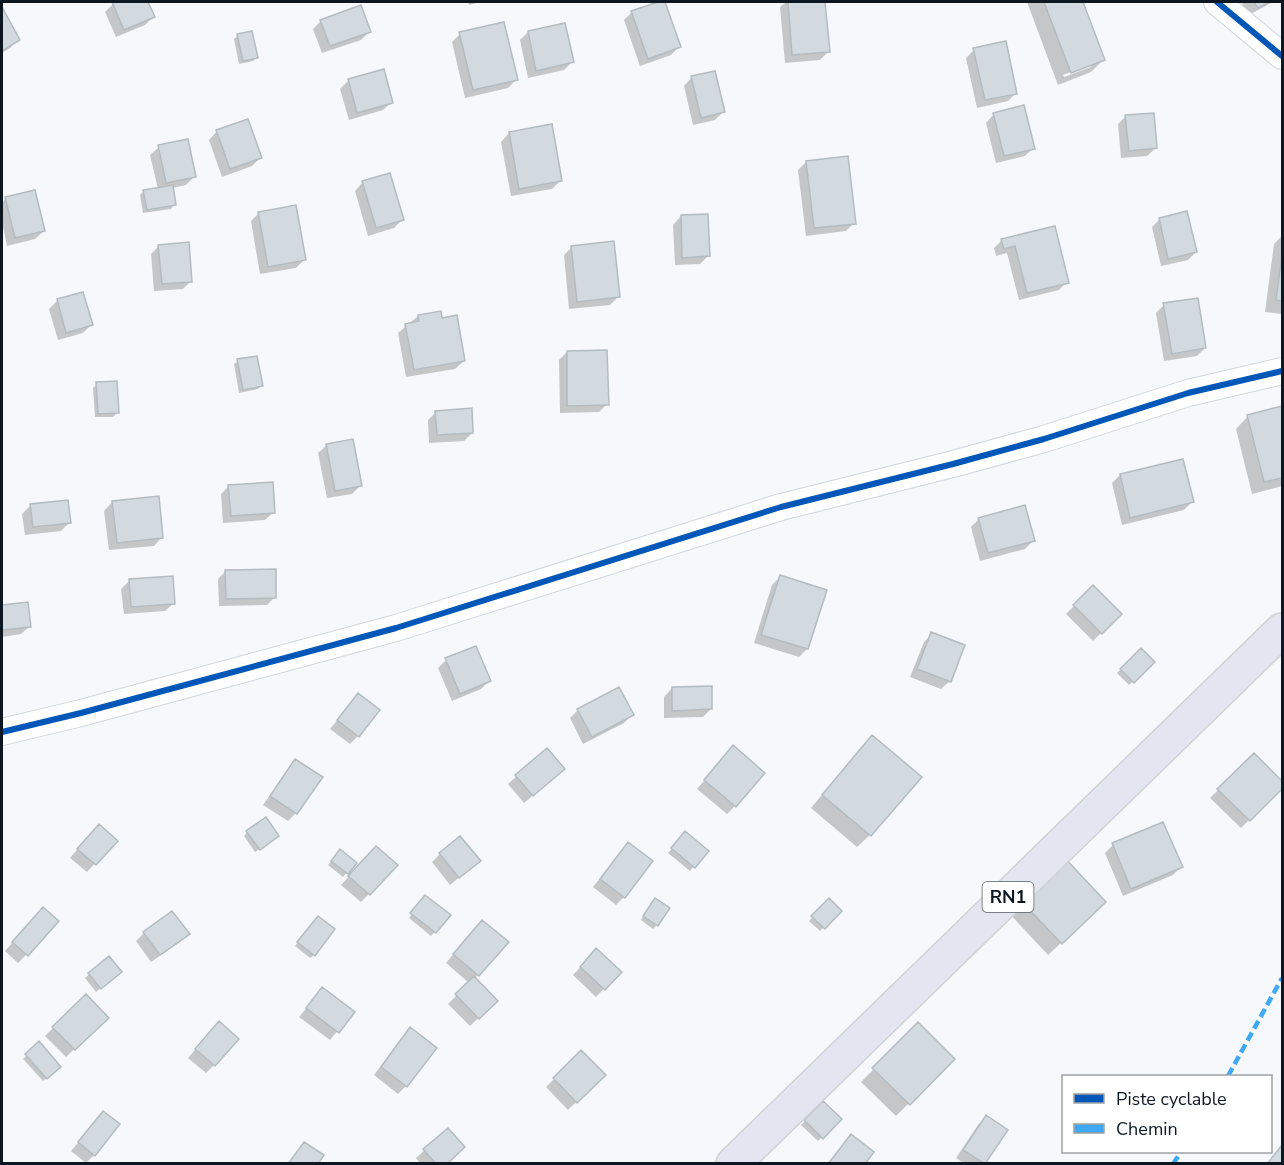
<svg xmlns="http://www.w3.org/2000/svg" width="1284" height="1165" viewBox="0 0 1284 1165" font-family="'Nunito Sans',sans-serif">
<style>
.shadow{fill:#0003;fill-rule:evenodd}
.building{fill:#d2dae0;stroke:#b3bcc1;stroke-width:1.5}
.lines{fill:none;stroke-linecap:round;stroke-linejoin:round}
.street-casing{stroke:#d1d7de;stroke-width:28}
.highway-casing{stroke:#d0d3d5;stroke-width:36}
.street{stroke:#fefefe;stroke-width:26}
.highway{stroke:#e3e5f1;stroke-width:33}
.quiet{stroke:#3fa9f5;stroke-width:4.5;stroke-dasharray:9 4.5;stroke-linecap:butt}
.cycleway-casing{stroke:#fff;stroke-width:10}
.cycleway{stroke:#0057b8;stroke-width:6}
.labels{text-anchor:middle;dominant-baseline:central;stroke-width:4.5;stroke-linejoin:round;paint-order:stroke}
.shield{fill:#fff;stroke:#565d64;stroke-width:1.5}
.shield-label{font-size:18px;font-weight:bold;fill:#0d1721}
</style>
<rect width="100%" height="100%" fill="#f6f8fb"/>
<path class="shadow" d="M118,2H146L153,17L145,25L116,37L105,12L113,4Z
M468,2H480L469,5Z
M663,2L679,47L671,55L640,66L624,20L632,12Z
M786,2H824L828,52L820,60L785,63L780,7Z
M1027,2H1081L1103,60L1091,72L1058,85ZM1091,64V67L1064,77L1063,75Z
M1241,2H1273L1249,15Z
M2,10L18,40L10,48L2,53Z
M321,21L369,32L361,40L322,53L313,29Z
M528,32L572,62L564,70L528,78L520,40Z
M460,34L516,80L508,88L465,98L452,42Z
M238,35L256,57L253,61L239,64L234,39Z
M974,50L1016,93L1008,101L977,108L966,58Z
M383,71L392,102L383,110L349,120L340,89L348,81Z
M692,77L723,112L715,120L693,125L684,86Z
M994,114L1033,148L1025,156L996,163L986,123Z
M1126,116L1156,148L1147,156L1121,158L1118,124Z
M217,131L260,158L252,166L222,177L209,140Z
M509,133L560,181L552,189L511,196L501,142Z
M159,147L194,177L186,185L172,188L174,205L171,209L143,213L140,195L144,191L158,189L150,155Z
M806,162L854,223L846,231L806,236L798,170Z
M363,182L402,220L394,228L368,236L355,191Z
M6,198L44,231L35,239L7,246L2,221V203Z
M259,213L304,260L296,268L260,274L251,221Z
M681,216L708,256L700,264L675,265L673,225Z
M1160,219L1196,252L1188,260L1161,266L1152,227Z
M1054,228L1067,282L1059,290L1019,300L1007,253L996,256L994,248L1002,240Z
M1282,236V314L1265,312L1274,244Z
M159,246L191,281L183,289L154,291L151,254Z
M572,247L618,297L610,305L569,309L564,255Z
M82,293L91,325L83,333L58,340L49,309L57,301Z
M1164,305L1205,348L1197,356L1164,361L1156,313Z
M418,316L441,320L464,361L455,369L406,377L398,333Z
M567,352L607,404L599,412L560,413L559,360Z
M238,361L261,385L258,389L239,393L234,364Z
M97,384L117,413L113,417H95L93,388Z
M1282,408V486L1252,494L1236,429L1248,416Z
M436,412L472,433L464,441L429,443L428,420Z
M327,445L360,486L352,494L327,498L318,453Z
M1120,475L1192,502L1184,510L1122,525L1112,483Z
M229,486L274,512L265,520L223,523L221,494Z
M112,502L162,537L154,546L109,550L104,511Z
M30,506L69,523L61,531L25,535L22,514Z
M979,519L1033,541L1025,549L980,561L971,527Z
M226,571L275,597L267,605L219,606L218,579Z
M780,577L807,649L799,657L754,643L772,585Z
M130,580L174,603L165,611L124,614L121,589Z
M1093,587L1120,614L1093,641L1066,614Z
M27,604L30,626L21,634L2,637V607Z
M932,634L950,681L941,689L910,677L924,642Z
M1141,651L1153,662L1129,685L1117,673Z
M446,660L489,681L481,689L452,701L438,668Z
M672,688L711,709L703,717L664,718V697Z
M358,695L378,710L358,736L350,744L330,729Z
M578,710L632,715L624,723L583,744L570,718Z
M860,749L920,777L870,835L857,847L811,808Z
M546,750L555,777L524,803L508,784Z
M1254,755L1282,783V787L1241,828L1210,798Z
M725,756L735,806L727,814L697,789Z
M296,760V813L288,821L263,805L288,769Z
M247,832L274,839L255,852L244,836Z
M91,834L116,841L87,872L70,858Z
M682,837L707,851L690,871L668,853Z
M628,844L624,897L616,905L593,887L620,852Z
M1113,845L1181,867L1173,875L1123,896L1105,853Z
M440,854L479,861L450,885L432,862Z
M337,855L355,863L343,877L328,865Z
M368,856L396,866L361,902L341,885Z
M424,898L435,932L431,936L409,918Z
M1018,898L1092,914L1048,955L1006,910Z
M829,900L840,911L820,931L809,921Z
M651,903L657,925L653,929L641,920Z
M35,917L26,955L18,963L5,951Z
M314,921V955L310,958L295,946Z
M474,930L507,942L474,979L496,1001L470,1026L448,1004L469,983L446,963Z
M144,933L188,934L180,942L151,962L136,941Z
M108,958L116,975L96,992L85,978Z
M588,959L620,972L596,997L573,975Z
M322,989L353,1012L330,1040L299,1017Z
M86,996L107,1018L66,1057L45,1036Z
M918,1025L953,1059L896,1116L861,1082Z
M211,1031L214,1065L206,1073L188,1058Z
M402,1037L406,1086L398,1094L374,1075Z
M39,1044L59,1067L43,1081L23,1059Z
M581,1052L604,1075L568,1110L546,1087Z
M823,1103L840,1119L818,1141L801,1125Z
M103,1113L94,1155L86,1163L71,1151Z
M986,1117L1006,1130L983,1164H965L956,1158L978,1125Z
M447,1130L445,1164H421L416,1158Z"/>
<path class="building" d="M112,2H148L155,17L124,30Z
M658,2H665L681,47L648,59L631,11Z
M788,2H825L830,52L792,55Z
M1044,2H1083L1105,60L1071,73Z
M1254,2H1269L1258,8Z
M361,5L371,32L330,46L320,20Z
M2,7L20,40L2,51Z
M504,22L518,80L473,90L459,32Z
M565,23L574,62L536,71L528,31Z
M252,31L258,58L243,61L237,34Z
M1006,41L1017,94L985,100L973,48Z
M384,69L393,103L357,113L348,79Z
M715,71L725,112L701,118L691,76Z
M1024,105L1035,149L1004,156L993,113Z
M1154,113L1157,148L1129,151L1125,115Z
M248,119L262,158L230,169L216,130Z
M552,124L562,181L519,189L509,132Z
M188,139L196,177L166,183L158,145Z
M848,156L856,224L814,228L806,161Z
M390,173L404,220L376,228L362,181Z
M173,185L176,205L147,210L143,190Z
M35,190L45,231L15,238L5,197Z
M296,205L306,260L268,267L258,212Z
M1187,211L1197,252L1168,259L1159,218Z
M708,214L710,256L682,258L681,215Z
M1055,226L1069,283L1027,293L1015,246L1004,249L1001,239Z
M614,241L620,297L577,302L571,246Z
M189,242L192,282L162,284L158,245Z
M1282,255V301L1276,300Z
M83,292L93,325L66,333L57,299Z
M1198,298L1206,348L1172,354L1163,303Z
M441,311L442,318L457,315L465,361L414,370L405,324L419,321L418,315Z
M607,350L609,405L567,406V351Z
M257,356L263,386L243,390L237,359Z
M117,381L119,413L98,414L96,382Z
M1282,406V478L1264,482L1247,415Z
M472,408L473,433L437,435L435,411Z
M353,439L362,486L335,491L326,444Z
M1183,459L1194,502L1130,518L1120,474Z
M273,482L275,513L231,516L228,485Z
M159,496L163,538L117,543L112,501Z
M68,500L71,523L33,527L30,504Z
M1025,505L1035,541L988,553L978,518Z
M276,569V598L226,599L225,570Z
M780,575L827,590L808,649L761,635Z
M173,576L175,604L131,607L129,579Z
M1093,585L1122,614L1102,634L1073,605Z
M28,602L31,627L2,630V605Z
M931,632L965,645L951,682L917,669Z
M476,646L491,681L460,694L445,658Z
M1141,648L1155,662L1134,683L1120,669Z
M712,686V709L672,711V687Z
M619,687L634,715L592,737L577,709Z
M358,693L380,710L359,737L337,720Z
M872,735L922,777L871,836L822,795Z
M733,745L765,773L736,807L704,780Z
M547,748L565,769L533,796L515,775Z
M1254,753L1282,781V789L1250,821L1217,789Z
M295,759L323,777L297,814L270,796Z
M266,817L279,836L260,850L246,831Z
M1163,822L1183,867L1131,889L1112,843Z
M99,824L118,841L96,865L77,849Z
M685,831L709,851L695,868L671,848Z
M460,836L481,861L459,878L439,853Z
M628,842L653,861L625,898L600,879Z
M376,846L398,865L370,895L348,876Z
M340,849L357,863L348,874L331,861Z
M1062,855L1106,902L1062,944L1017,897Z
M425,895L451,915L436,933L410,913Z
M655,898L670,908L658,926L643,916Z
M829,898L842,911L825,929L811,916Z
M43,907L59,921L28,956L12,942Z
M172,911L190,934L160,955L143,932Z
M318,916L335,929L315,956L297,942Z
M482,920L509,942L479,976L453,954Z
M596,948L622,972L605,990L580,967Z
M109,956L122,972L101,989L88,973Z
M474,976L498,1001L479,1019L455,994Z
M322,987L355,1012L339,1033L306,1008Z
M86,994L109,1018L75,1050L52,1027Z
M219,1021L239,1039L215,1066L195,1049Z
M918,1022L955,1059L910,1105L872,1068Z
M410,1027L437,1048L407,1087L381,1067Z
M39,1041L61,1067L47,1079L25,1054Z
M581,1050L606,1075L577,1103L553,1078Z
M823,1101L842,1119L823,1139L804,1120Z
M103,1111L120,1124L95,1156L78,1142Z
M986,1115L1008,1130L985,1164L963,1150Z
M448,1128L465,1147L447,1164H436L423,1149Z
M851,1134L874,1152L865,1164H828Z
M304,1142L324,1155L318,1164H288Z
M1282,1145V1164H1267Z"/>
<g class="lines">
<defs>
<path id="street" d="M1217,2L1282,56
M2,732L81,713L396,628L781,507L953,464L1044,439L1188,393L1282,371"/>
<path id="highway" d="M733,1164L1282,630"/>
</defs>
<use href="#street" class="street-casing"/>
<use href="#highway" class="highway-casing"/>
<use href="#street" class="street"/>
<use href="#highway" class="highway"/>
<path class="quiet" d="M1228,1076L1282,978
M1173,1164L1181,1152"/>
<defs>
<path id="cycleway" d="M1217,2L1282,56
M2,732L81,713L396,628L781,507L953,464L1044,439L1188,393L1282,371"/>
</defs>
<use href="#cycleway" class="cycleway-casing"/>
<use href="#cycleway" class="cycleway"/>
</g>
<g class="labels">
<rect class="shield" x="982.5" y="882" width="51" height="30" rx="4.5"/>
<g class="shield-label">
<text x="1008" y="897">RN1</text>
</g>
</g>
<rect width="1284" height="1165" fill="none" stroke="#0d1721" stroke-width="6"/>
<rect x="1062" y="1075" width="210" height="78" fill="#ffffff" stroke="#9ea2a6" stroke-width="1.5"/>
<rect x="1074" y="1094" width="30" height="9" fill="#0057b8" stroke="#9ea2a6" stroke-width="1.5"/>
<text x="1116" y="1105" font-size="18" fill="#0d1721">Piste cyclable</text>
<rect x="1074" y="1124" width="30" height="9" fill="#3fa9f5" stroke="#9ea2a6" stroke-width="1.5"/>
<text x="1116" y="1135" font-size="18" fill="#0d1721">Chemin</text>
</svg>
